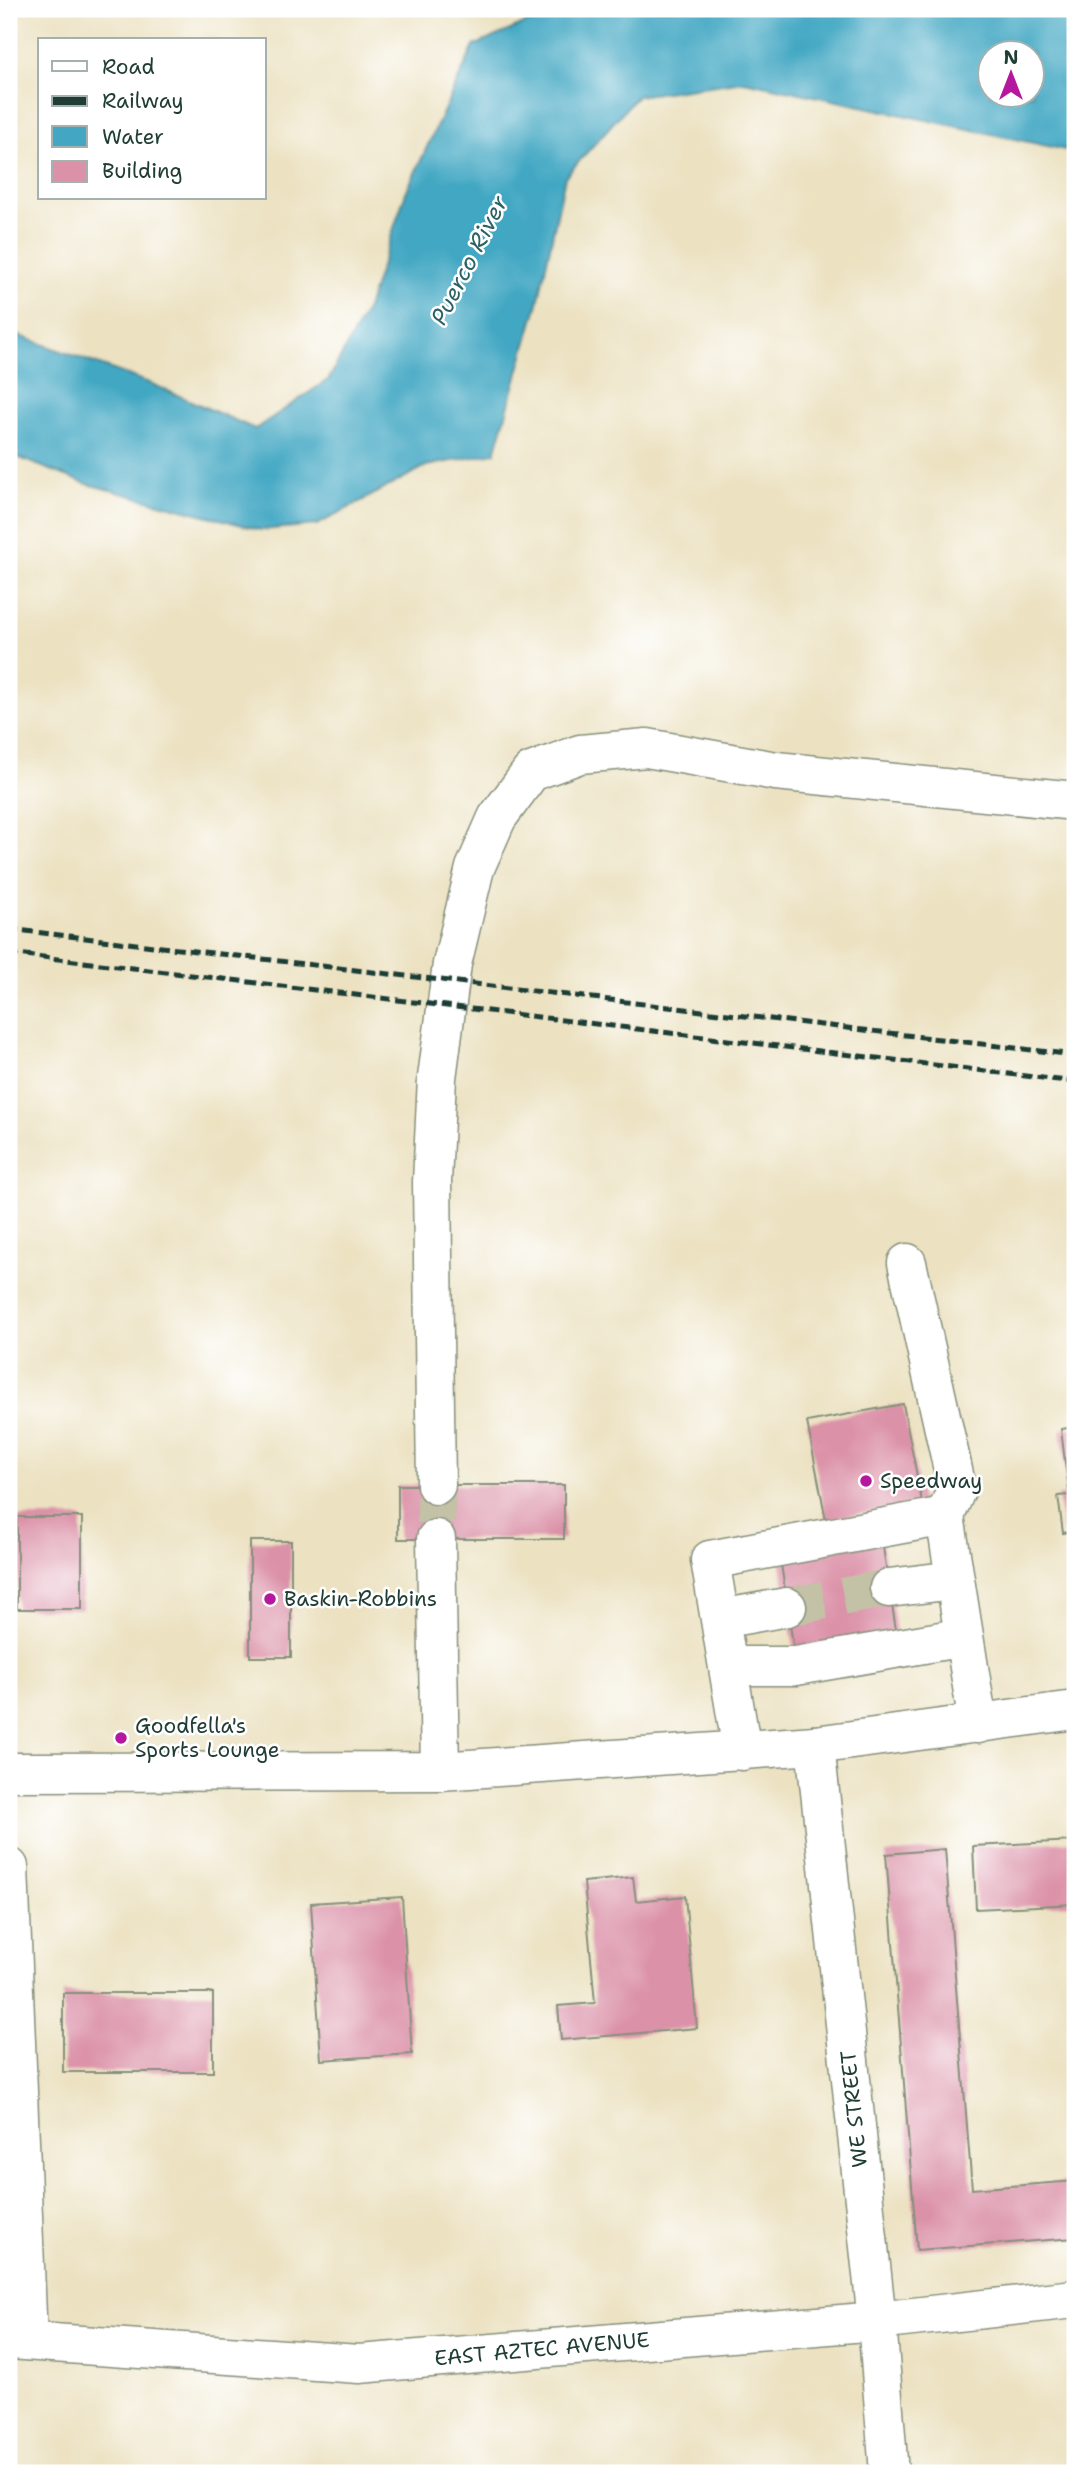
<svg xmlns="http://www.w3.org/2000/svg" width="1084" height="2482" viewBox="0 0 1084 2482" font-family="'Shantell Sans',sans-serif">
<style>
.water{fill:#43a7c3;stroke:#31727c;stroke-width:2;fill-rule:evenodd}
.building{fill:#db91a8}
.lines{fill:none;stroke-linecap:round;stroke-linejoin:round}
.minor-tunnel{stroke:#c3c1a6;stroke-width:38;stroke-dasharray:38 19;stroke-linecap:butt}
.minor-casing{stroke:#86907b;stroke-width:41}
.major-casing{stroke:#86907b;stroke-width:41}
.minor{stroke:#fff;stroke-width:38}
.major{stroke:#fff;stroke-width:38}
.rail{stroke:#1f3d34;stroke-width:5;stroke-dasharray:10 5;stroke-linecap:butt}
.poi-dot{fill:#b5179e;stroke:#fff;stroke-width:2.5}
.labels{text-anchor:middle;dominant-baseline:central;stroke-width:5;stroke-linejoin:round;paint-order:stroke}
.poi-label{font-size:21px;fill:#1f3d34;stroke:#fff;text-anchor:start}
.street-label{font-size:21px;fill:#1f3d34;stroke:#fff}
.water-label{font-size:23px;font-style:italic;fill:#2c6266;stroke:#fff}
</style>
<rect width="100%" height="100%" fill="#fff"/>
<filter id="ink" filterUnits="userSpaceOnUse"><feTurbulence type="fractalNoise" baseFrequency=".0143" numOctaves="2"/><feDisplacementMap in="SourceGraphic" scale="14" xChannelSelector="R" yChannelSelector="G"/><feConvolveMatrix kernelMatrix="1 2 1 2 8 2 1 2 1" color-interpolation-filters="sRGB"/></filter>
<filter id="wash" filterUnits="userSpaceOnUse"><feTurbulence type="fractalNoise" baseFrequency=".00686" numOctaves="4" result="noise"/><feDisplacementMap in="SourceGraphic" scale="28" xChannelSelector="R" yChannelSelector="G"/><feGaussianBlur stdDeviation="1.57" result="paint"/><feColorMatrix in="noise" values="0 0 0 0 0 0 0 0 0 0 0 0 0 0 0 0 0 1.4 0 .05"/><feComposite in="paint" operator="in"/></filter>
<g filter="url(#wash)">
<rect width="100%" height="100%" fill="#ece2c2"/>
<path class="water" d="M557,9H1075V152L744,81L637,96L565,177L538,303L495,453L426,466L317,525L261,530L87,484L9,454V332L152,384L255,429L329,379L367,308L406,192L474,46ZM990,52H1032V94H990Z"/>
<g id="blocks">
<path class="building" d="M903,1404L922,1502L826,1520L807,1422Z
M1075,1427V1531L1063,1533L1058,1496L1069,1495L1061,1429Z
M398,1485H564V1539H398Z
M17,1517H82V1609H17Z
M250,1541H291V1657H250Z
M882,1541L898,1643L795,1658L780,1557Z
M1075,1841V1904L976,1909L973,1846Z
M945,1849L972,2189L1075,2181V2238L917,2250L886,1854Z
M633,1877L636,1901L685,1896L697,2028L561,2040L558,2006L595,2003L584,1882Z
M402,1897L412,2054L321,2060L311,1903Z
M63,1993H213V2072H63Z"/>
</g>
</g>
<g filter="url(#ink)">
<use href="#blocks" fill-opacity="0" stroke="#86907b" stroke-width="2"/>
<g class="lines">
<path class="minor-tunnel" d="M436,1485V1539
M787,1607L889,1588"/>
<defs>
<path id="minor" d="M907,1263L957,1488L945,1516
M436,1485L432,1182L437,1078L452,964L475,868L497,818L531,772L580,754L647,748L776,771L1075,801
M436,1539L440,1771
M889,1588L954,1580
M720,1619L787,1607
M728,1666H796L964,1637
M815,1745L877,2321L889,2473
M742,1751L710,1560L945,1516L978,1724
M9,1867L28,2341"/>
<path id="major" d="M9,1772L440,1771L815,1745L1075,1710
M9,2340L359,2364L877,2321L1075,2299"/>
</defs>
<use href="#minor" class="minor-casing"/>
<use href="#major" class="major-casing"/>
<use href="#minor" class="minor"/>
<use href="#major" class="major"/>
<path class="rail" d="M9,929L1075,1055
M9,953L1075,1082"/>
</g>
</g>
<g class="poi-dot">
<circle cx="866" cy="1481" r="7"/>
<circle cx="270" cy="1599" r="7"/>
<circle cx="121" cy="1738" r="7"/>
</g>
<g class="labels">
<g class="poi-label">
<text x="880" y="1481">Speedway</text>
<text x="284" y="1599">Baskin-Robbins</text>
<text x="135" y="1726">Goodfella's<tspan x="135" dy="24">Sports Lounge</tspan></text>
</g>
<g class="street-label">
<text transform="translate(854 2109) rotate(-96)">WE STREET</text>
<text transform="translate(542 2349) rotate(-5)">EAST AZTEC AVENUE</text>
</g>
<g class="water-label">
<text transform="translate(469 260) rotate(-63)">Puerco River</text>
</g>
</g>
<rect width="1084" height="2482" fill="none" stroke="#fff" stroke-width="35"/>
<rect x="38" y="38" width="228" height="161" fill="#ffffff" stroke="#a5b1ae" stroke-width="2"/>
<rect x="52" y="61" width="35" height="10" fill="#ffffff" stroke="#a5b1ae" stroke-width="2"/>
<text x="102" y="74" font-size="21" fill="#1f3d34">Road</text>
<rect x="52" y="96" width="35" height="10" fill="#1f3d34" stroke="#a5b1ae" stroke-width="2"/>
<text x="102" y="108" font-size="21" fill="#1f3d34">Railway</text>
<rect x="52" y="126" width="35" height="21" fill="#43a7c3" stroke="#a5b1ae" stroke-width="2"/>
<text x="102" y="144" font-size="21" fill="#1f3d34">Water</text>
<rect x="52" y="161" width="35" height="21" fill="#db91a8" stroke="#a5b1ae" stroke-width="2"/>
<text x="102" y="178" font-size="21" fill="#1f3d34">Building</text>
<g transform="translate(1011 74)"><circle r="33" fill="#ffffff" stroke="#a5b1ae" stroke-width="2"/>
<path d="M0-5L12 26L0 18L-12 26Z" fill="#b5179e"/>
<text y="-10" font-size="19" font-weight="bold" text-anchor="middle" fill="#1f3d34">N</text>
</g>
</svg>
